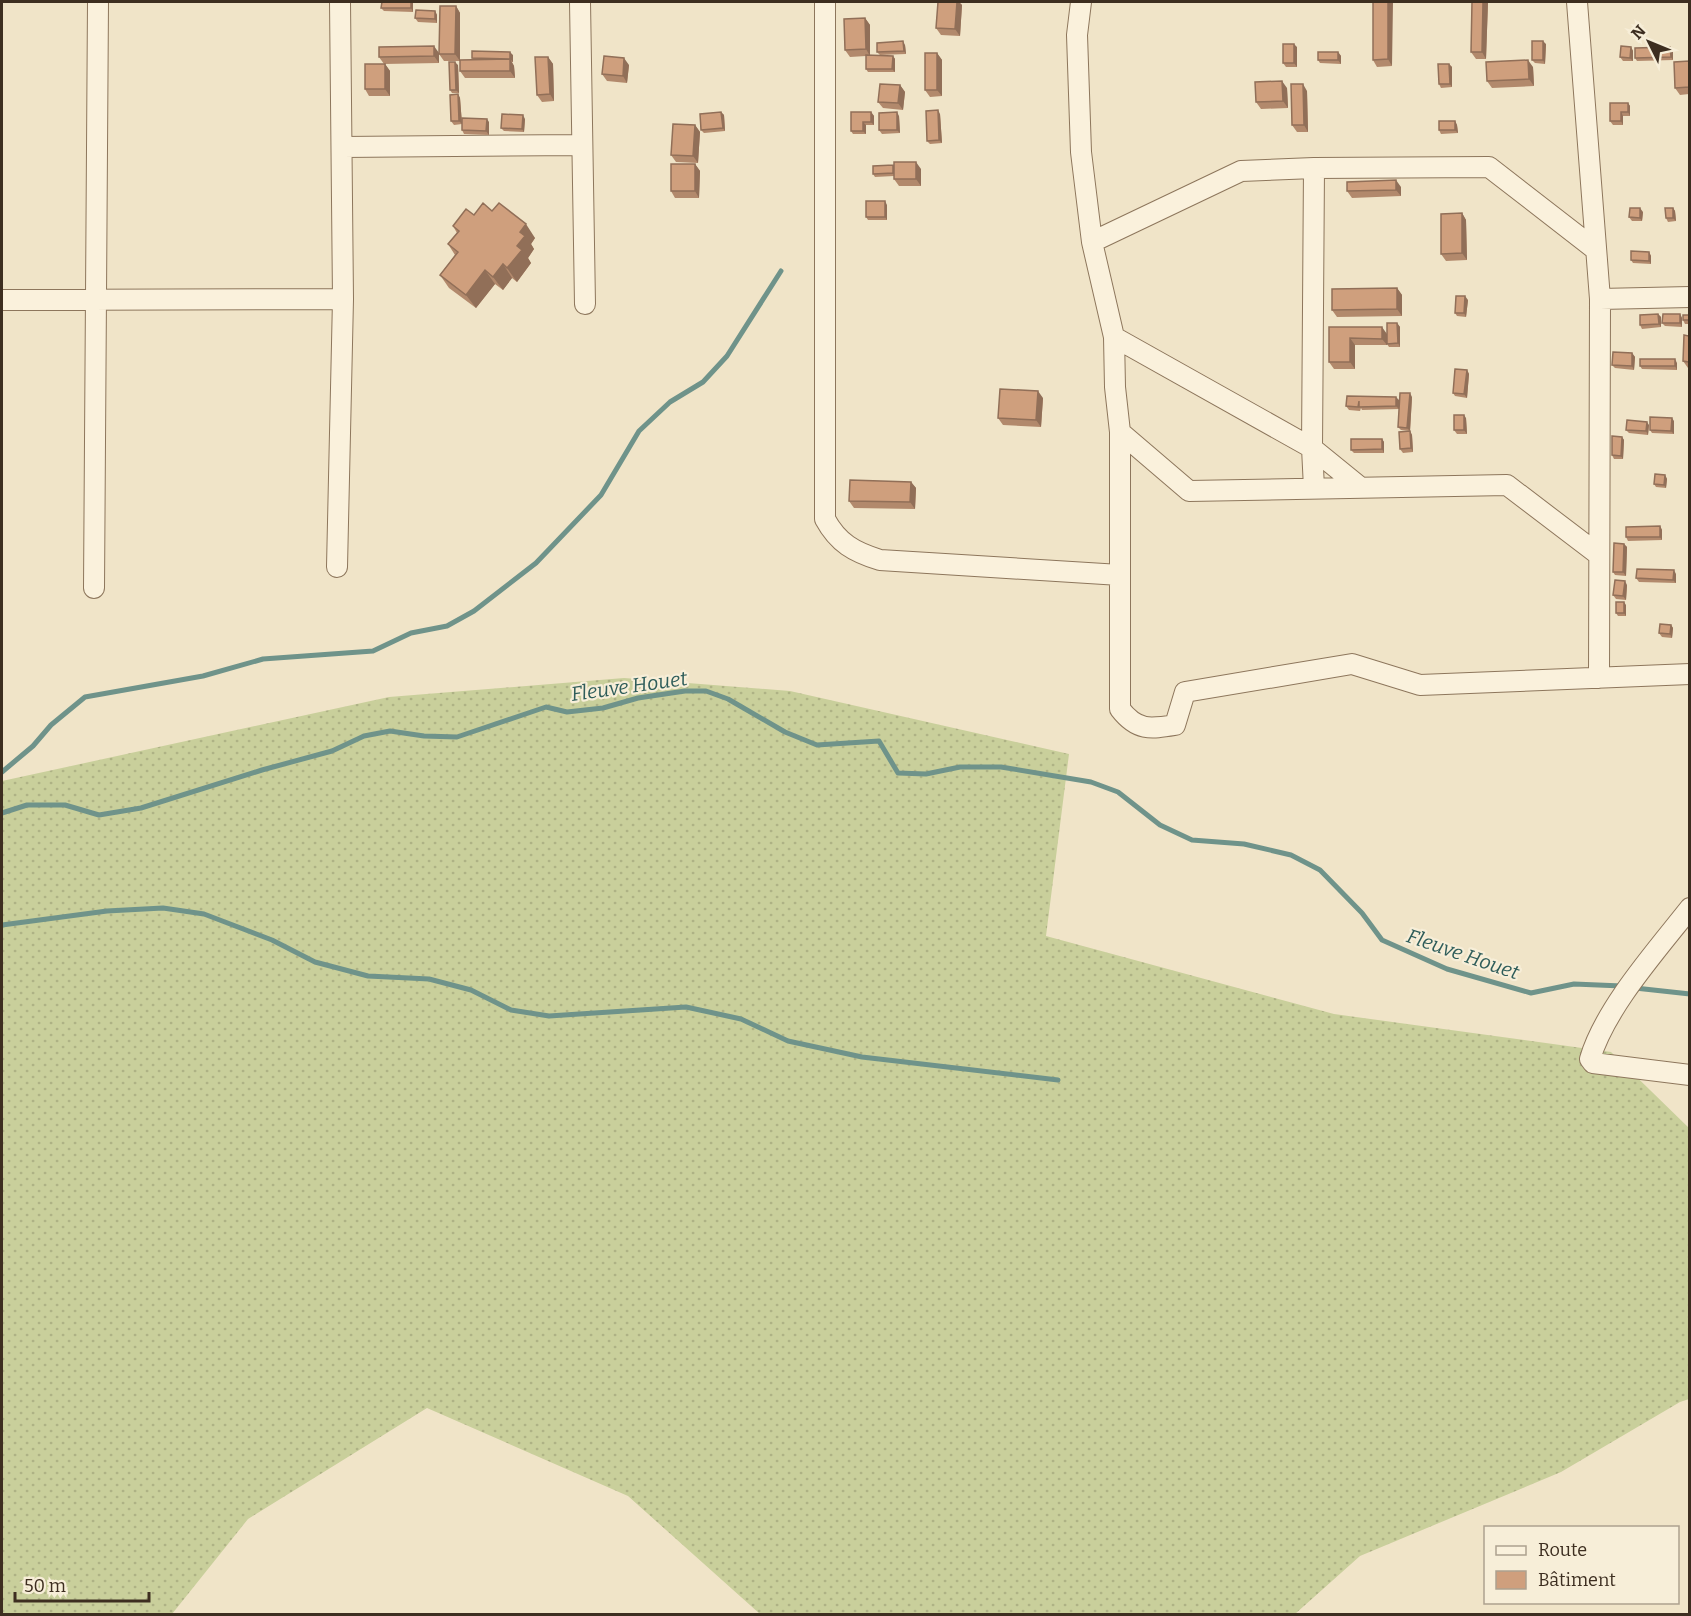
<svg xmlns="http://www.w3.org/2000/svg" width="1691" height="1616" viewBox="0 0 1691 1616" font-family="Bitter,serif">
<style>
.garden{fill:url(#garden-dots)}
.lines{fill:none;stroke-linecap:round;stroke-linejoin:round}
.stream{stroke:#6f938a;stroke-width:5}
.minor-casing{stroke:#8d765c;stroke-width:22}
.minor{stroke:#faf1dc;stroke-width:20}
.wall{fill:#b2896c}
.shaded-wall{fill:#916f58}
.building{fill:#cf9f7d;stroke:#916f58;stroke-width:1.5}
.labels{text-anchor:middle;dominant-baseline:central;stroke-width:4.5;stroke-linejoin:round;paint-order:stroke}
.water-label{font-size:20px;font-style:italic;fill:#2f5d5a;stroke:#f7eed8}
</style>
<defs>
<pattern id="garden-dots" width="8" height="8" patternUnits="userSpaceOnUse" patternTransform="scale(1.5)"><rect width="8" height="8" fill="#c9cf9b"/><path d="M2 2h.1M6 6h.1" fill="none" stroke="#aeb285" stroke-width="1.8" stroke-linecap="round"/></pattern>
</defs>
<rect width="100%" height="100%" fill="#f0e4c8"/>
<path class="garden" d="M624,678L790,691L1069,754L1046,936L1334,1014L1611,1052L1689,1128V1399L1680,1402L1561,1472L1360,1556L1295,1614H760L628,1496L427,1408L248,1519L172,1614H2V781L389,697Z"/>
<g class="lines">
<path class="stream" d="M2,772L33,746L51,725L85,697L203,676L263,659L373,651L411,633L447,626L474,611L536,563L601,495L639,431L670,402L703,382L727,356L781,271
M2,813L27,805H65L99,815L141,808L262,770L332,751L364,736L390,731L424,736L457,737L546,707L567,712L603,708L638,698L685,691H706L728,699L785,732L817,745L879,741L898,773L926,774L960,767H1001L1091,782L1118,792L1160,825L1192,840L1244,844L1291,855L1320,870L1362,913L1382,940L1447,969L1531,993L1574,984L1622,986
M2,925L107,911L163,908L204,914L272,940L315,962L368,976L429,979L471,990L511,1010L549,1016L686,1007L741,1019L788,1041L862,1057L1058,1080
M1635,988L1690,994"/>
<defs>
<path id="minor" d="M580,2L585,304
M825,2V519C838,543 854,552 880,560L1120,575
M1081,2L1077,35L1081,152L1092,242L1114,337L1115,387L1120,432V709C1137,731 1150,729 1175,725L1185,692L1352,664L1420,685L1690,674
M1577,2L1600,299L1599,678
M343,147L582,145
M1092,242L1241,171L1314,168L1489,167L1596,250
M1600,299L1690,297
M2,300L343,299
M1114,337L1312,448L1360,487
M1120,432L1189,491L1507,485L1599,555
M1314,488L1312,448L1314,168
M337,567L343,299L340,2
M94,588L98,2
M1690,908C1657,950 1605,1008 1590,1059L1593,1063L1690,1075"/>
</defs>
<use href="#minor" class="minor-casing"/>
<use href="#minor" class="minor"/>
</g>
<path class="wall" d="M938,2H959L962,5L960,36L941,35L936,28Z
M1373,2L1392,66L1377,67L1373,60Z
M1472,2H1488L1486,59H1476L1471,52Z
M413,3V12L384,11L381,8Z
M456,6L460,13V61H444L439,54Z
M435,11L437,15V23L418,22L415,18Z
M865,18L870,25V55L893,56L895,59V72H868L866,69V56L850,57L845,50Z
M1546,44L1545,64L1535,63L1532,60Z
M905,45L906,54L880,55L877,52Z
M1297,47V67H1286L1283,63Z
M1631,47L1633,51V61H1623L1620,57Z
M1673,51V60L1637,61L1635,58Z
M1338,52L1341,56V64L1320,63L1318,60Z
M439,53V63L384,64L379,57Z
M937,53L942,60V96L930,97L925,90Z
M513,55V62H512L514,66L515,78H465L460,71L473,60L472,58Z
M548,57L553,64L554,101L542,102L537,95Z
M1689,61V94L1680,95L1675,88Z
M385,64L390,71V96H369L365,89Z
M1449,64L1452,67V87L1441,88L1439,84Z
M458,65L459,93H452L450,90Z
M629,65L627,83L607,81L602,74Z
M1533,67L1534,86L1492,88L1487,81Z
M900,85L905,92L903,110L883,108L878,102Z
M1287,88L1288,108L1261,109L1256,102Z
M1307,91L1308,132H1297L1292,125Z
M458,94L460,98L462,124L454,125L451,121Z
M1628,103L1630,106V116H1623V125H1613L1610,121Z
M721,112L724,115L725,131L704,133L701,130Z
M871,112L874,116V125H866V134H853L851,131Z
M940,114L942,143L930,144L927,141Z
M899,116L900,133L882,134L879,130Z
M525,119L524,132L504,131L501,128Z
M1455,121L1457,125L1458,133L1441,134L1439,130Z
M489,122V135L464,134L462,130Z
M695,125L700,132L698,163L676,162L671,155Z
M695,164L700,171L699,198H675L671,191Z
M893,165L894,167L921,169V186H899L894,179V176L875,177L873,174Z
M1401,187V196L1352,198L1347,191Z
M887,205V220H868L866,217Z
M1673,208L1675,211L1676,221L1668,222L1666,218Z
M492,211L535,238L531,244L534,249L528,258L531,263L517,282L512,278L503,290L495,284L476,308L449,288L440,275L455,255L448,244L457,233L453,226L474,215Z
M1643,212L1642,221H1632L1629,217Z
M1462,213L1466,220L1467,260L1446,261L1441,254Z
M1649,252L1651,256V264L1633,263L1631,260Z
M1397,288L1402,295V316L1337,317L1332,310Z
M1468,300L1466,317L1457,316L1455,313Z
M1658,314L1661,317V327L1642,329L1640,325Z
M1680,314L1682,318V327L1665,326L1662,323Z
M1689,315V324H1685L1683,320Z
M1397,323L1400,327V347H1389L1387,344V338V345H1355V369H1334L1329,362V327L1387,334Z
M1689,336V368H1688L1683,361Z
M1632,353L1635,357L1634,370L1615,368L1612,365Z
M1677,363V370L1642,369L1640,366Z
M1467,370L1469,374L1467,398L1455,396L1453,393Z
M1412,397L1410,431L1401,430L1398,427Z
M1043,398L1041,427L1003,425L998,418Z
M1399,400V409L1362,410L1361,408L1360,411L1349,410L1346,406Z
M1466,418L1467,434H1457L1454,430Z
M1674,421V434L1652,433L1650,430Z
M1649,425L1648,435L1629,433L1626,430Z
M1410,431L1412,435L1413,452L1403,453L1400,449Z
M1622,437L1624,440L1623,459H1614L1612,455Z
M1382,439L1384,442V453H1354L1351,450Z
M1665,475L1667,479L1666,488L1656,487L1654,484Z
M911,482L916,488L915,509L854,508L849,501Z
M1660,526L1662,530V540L1628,541L1626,537Z
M1624,544L1627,547L1626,576L1615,575L1613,572Z
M1676,574V583L1639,582L1636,578Z
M1627,585L1626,600L1616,599L1613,595Z
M1626,605V616H1618L1616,613Z
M1671,625L1673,628L1672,638L1662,637L1659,633Z"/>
<path class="shaded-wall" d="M411,2L413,3V12L411,8Z
M957,2H959L962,5L960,36L955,29Z
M1388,2H1393L1392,66L1388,59Z
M1483,2H1488L1486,59L1482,52Z
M456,6L460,13V61L455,54Z
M435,11L437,15V23L435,19Z
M865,18L870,25V56L866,49Z
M903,41L905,45L906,54L904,51Z
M1543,41L1546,44L1545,64L1543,60Z
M1294,44L1297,47V67L1294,63Z
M434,46L439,53V63L434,56Z
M1631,47L1633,51V61L1630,58Z
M1670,47L1673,51V60L1671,57Z
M510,52L513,55V62L510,59Z
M1338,52L1341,56V64L1338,60Z
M937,53L942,60V96L937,90Z
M893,56L895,59V72L892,69Z
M548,57L553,64L554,101L550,94Z
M624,58L629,65L627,83L623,76Z
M510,59L514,66L515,78L510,71Z
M1528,60L1533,67L1534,86L1529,79Z
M455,62L458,65L459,93L456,90Z
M385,64L390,71V96L385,89Z
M1449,64L1452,67V87L1450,84Z
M1282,81L1287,88L1288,108L1283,101Z
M1303,84L1307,91L1308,132L1304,125Z
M900,85L905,92L903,110L898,103Z
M458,94L460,98L462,124L459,121Z
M1628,103L1630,106V116L1628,112Z
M938,110L940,114L942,143L939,140Z
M721,112L724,115L725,131L723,128Z
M871,112L874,116V125L871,122Z
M897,112L899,116L900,133L897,130Z
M1621,112L1623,116V125L1621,121Z
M523,115L525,119L524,132L522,129Z
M487,119L489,122V135L486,131Z
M1455,121L1457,125L1458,133L1455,130Z
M863,122L866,125V134L863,131Z
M695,125L700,132L698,163L693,156Z
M916,162L921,169V186L916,179Z
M695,164L700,171L699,198L695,191Z
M1396,180L1401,187V196L1396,190Z
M885,201L887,205V220L885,217Z
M1640,208L1643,212L1642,221L1640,218Z
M1673,208L1675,211L1676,221L1673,218Z
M1462,213L1466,220L1467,260L1462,253Z
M526,224L535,238L531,244L534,249L528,258L531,263L517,282L507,268L517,246L520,232Z
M1649,252L1651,256V264L1649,261Z
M503,264L512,278L503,290L493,277Z
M485,270L495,284L476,308L466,295Z
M1397,288L1402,295V316L1397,309Z
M1465,296L1468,300L1466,317L1464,313Z
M1658,314L1661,317V327L1659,324Z
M1680,314L1682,318V327L1680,323Z
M1397,323L1400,327V347L1398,343Z
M1382,327L1387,334V345L1382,339Z
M1350,338L1355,345V369L1350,362Z
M1632,353L1635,357L1634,370L1632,366Z
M1675,359L1677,363V370L1675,366Z
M1467,370L1469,374L1467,398L1464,394Z
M1038,391L1043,398L1041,427L1036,420Z
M1410,393L1412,397L1410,431L1407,428Z
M1396,397L1399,400V409L1396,406Z
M1464,415L1466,418L1467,434L1464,430Z
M1672,418L1674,421V434L1671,431Z
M1647,422L1649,425L1648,435L1646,431Z
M1410,431L1412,435L1413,452L1411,448Z
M1622,437L1624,440L1623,459L1621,456Z
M1382,439L1384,442V453L1382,449Z
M1665,475L1667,479L1666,488L1664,485Z
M911,482L916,488L915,509L910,502Z
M1660,526L1662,530V540L1660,537Z
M1624,544L1627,547L1626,576L1623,572Z
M1674,570L1676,574V583L1673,580Z
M1625,581L1627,585L1626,600L1623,596Z
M1624,602L1626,605V616L1624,613Z
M1671,625L1673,628L1672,638L1670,634Z"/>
<path class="building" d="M382,2H411V8H381Z
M938,2H957L955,29L936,28Z
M1373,2H1388V59L1373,60Z
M1472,2H1483L1482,52H1471Z
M440,6H456L455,54H439Z
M416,10L435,11V19L415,18Z
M865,18L866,49L845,50L844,19Z
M903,41L904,51L877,52V43Z
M1532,41H1543V60H1532Z
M1283,44H1294V63H1283Z
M434,46V56L379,57V47Z
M1621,46L1631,47L1630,58L1620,57Z
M1670,47L1671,57L1635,58V48Z
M472,51L510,52V59L472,58Z
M1318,52H1338V60H1318Z
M925,53H937V90H925Z
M866,55L893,56L892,69H866Z
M604,56L624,58L623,76L602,74Z
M535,57H548L550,94L537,95Z
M510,59V71H460V60Z
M1528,60L1529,79L1487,81L1486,62Z
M1689,61V87L1675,88L1674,62Z
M449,62H455L456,90H450Z
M365,64H385V89H365Z
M1438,64H1449L1450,84H1439Z
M1282,81L1283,101L1256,102L1255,82Z
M880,84L900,85L898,103L878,102Z
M1291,84H1303L1304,125H1292Z
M458,94L459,121H451L450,95Z
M1610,103H1628V112H1621V121H1610Z
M938,110L939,140L927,141L926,111Z
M721,112L723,128L701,130L700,114Z
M851,112H871V122H863V131H851Z
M897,112V130H879V113Z
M502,114L523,115L522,129L501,128Z
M462,118L487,119L486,131L462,130Z
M1439,121H1455V130H1439Z
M673,124L695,125L693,156L671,155Z
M894,162H916V179H894Z
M671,164H695V191H671Z
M893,165V173L873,174V166Z
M1396,180V190L1347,191V182Z
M866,201H885V217H866Z
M483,203L492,211L499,203L526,224L520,232L525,236L517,246L522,250L507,268L503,264L493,277L485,270L466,295L440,275L458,252L448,244L459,231L453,226L466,209L474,215Z
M1630,208H1640V218L1629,217Z
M1665,208H1673V218H1666Z
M1462,213V253L1441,254V214Z
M1631,251L1649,252V261L1631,260Z
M1397,288V309L1332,310V289Z
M1456,296H1465L1464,313H1455Z
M1658,314L1659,324L1640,325V315Z
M1663,314H1680V323H1662Z
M1683,315H1689V320H1683Z
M1387,323H1397L1398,343L1387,344Z
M1329,327H1382V339L1350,338V362H1329Z
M1684,335L1689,336V362L1683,361Z
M1613,352L1632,353V366L1612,365Z
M1640,359H1675V366H1640Z
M1455,369L1467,370L1464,394L1453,393Z
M1000,389L1038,391L1036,420L998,418Z
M1400,393H1410L1407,428L1398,427Z
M1347,396L1396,397V406L1359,407V401L1358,407L1346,406Z
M1454,415H1464V430H1454Z
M1650,417L1672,418L1671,431L1650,430Z
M1627,420L1647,422L1646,431L1626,430Z
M1410,431L1411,448L1400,449L1399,432Z
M1612,436L1622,437L1621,456L1612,455Z
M1351,439H1382V449L1351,450Z
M1655,474L1665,475L1664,485L1654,484Z
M850,480L911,482L910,502L849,501Z
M1660,526V537H1626V527Z
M1614,543L1624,544L1623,572H1613Z
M1637,569L1674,570L1673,580L1636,578Z
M1615,580L1625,581L1623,596L1613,595Z
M1616,602H1624V613H1616Z
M1660,624L1671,625L1670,634L1659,633Z"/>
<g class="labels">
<g class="water-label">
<text transform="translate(629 686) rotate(-8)">Fleuve Houet</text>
<text transform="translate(1463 954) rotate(19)">Fleuve Houet</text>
</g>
</g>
<rect width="1691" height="1616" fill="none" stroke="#3d2e20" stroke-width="6"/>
<rect x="1484" y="1526" width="195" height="78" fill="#f7eed8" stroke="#ada18e" stroke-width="1.5"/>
<rect x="1496" y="1546" width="30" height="9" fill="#faf1dc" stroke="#ada18e" stroke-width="1.5"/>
<text x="1538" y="1556" font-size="18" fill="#3d2e20">Route</text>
<rect x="1496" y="1571" width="30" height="18" fill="#cf9f7d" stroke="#ada18e" stroke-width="1.5"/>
<text x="1538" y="1586" font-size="18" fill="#3d2e20">Bâtiment</text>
<g transform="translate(1649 42) rotate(313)" stroke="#f7eed8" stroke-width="4.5" paint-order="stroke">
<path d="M0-4.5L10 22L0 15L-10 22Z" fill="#3d2e20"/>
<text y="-9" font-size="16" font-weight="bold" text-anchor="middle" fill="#3d2e20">N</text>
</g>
<path d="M15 1592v9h134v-9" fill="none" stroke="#3d2e20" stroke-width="3"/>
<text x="24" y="1592" font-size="18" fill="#3d2e20" stroke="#f7eed8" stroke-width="4.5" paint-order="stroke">50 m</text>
</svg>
